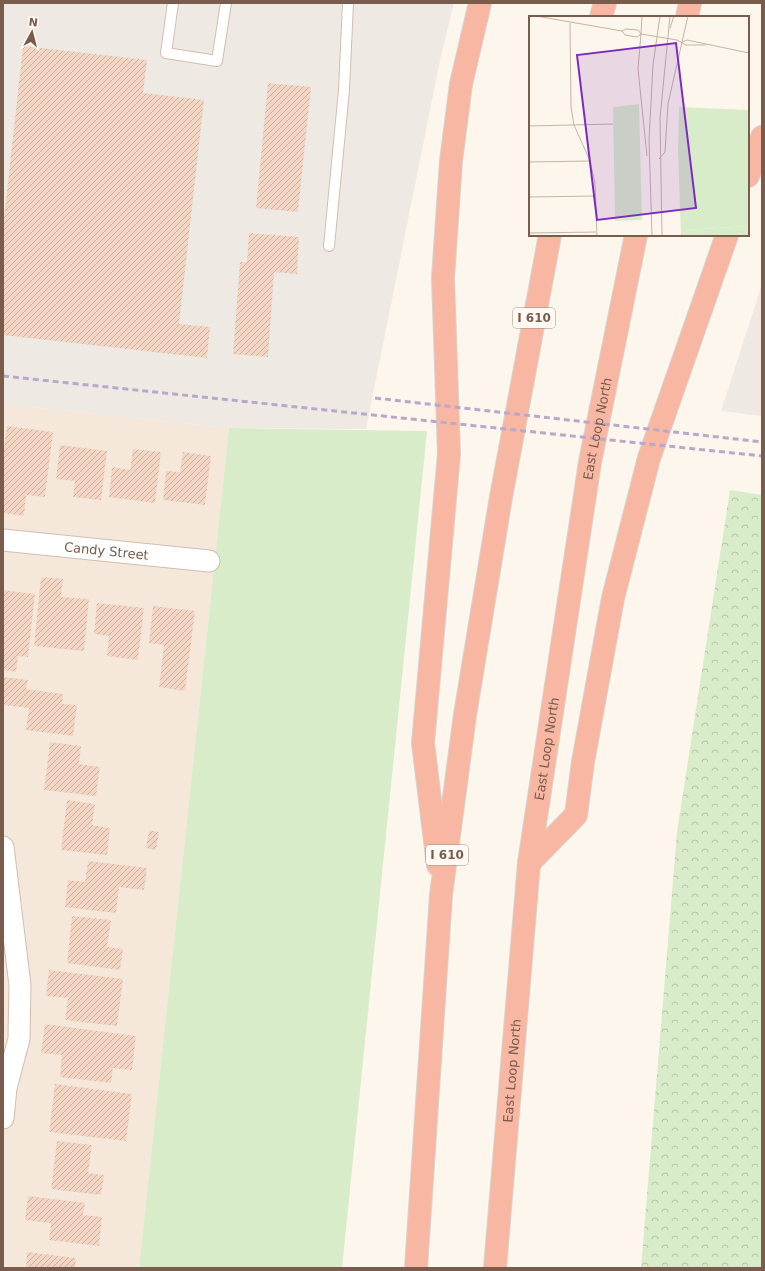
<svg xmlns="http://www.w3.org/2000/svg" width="765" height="1271" viewBox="0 0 765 1271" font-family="'DejaVu Sans',sans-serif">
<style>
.residential{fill:#f5e8da}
.industrial{fill:#efe9e4}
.grass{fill:#d8ecc9}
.forest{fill:url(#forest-crowns)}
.building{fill:url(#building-hatch)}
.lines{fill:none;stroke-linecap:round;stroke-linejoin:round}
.lane-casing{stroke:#d1beb0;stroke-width:12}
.street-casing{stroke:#d1beb0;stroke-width:23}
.highway-casing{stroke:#dad1cd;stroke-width:24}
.lane{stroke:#fff;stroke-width:10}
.street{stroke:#fff;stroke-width:21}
.highway{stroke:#f7b7a3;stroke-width:22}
.rail{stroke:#b9a8c9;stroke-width:3;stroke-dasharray:6 4;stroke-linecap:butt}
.labels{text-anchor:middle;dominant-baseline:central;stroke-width:3;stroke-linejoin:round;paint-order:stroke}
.shield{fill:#fffaf3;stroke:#a28b7f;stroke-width:1}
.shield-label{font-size:12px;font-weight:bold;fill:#7a5c4d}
.street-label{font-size:13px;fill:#7a5c4d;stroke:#fffaf3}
.inset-road{fill:none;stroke:#c5b3a7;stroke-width:1}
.view{fill:#7b2cbf;fill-opacity:0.15;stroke:#7b2cbf;stroke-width:2}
.inset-edge{fill:none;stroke:#7a5c4d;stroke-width:2}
</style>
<defs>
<pattern id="forest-crowns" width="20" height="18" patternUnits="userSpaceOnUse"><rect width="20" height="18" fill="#d8ecc9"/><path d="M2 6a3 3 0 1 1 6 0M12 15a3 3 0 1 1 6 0" fill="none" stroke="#b4c2a5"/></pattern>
<pattern id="building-hatch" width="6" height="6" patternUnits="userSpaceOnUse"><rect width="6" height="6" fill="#f3d5c3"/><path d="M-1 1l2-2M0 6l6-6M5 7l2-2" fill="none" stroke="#cab0a1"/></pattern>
</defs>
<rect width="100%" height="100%" fill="#fdf6ec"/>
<path class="residential" d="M3,404L229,428L139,1268H3Z"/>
<path class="industrial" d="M3,3H454L440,60L366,429L229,428L3,404Z
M762,284V416L721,411Z"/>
<path class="grass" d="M229,428L427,431L342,1268H139Z"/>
<path class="forest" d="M730,490L762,495V1268H641L677,832Z"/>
<path class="building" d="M23,46L147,60L143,93L204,100L179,324L210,327L207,358L3,335V228Z
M268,83L311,87L298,212L256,208Z
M249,233L299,237L297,274L274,272L268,357L233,354L240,262H247Z
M7,426L53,432L45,497L26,495L24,516L3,513V456Z
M60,445L107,451L101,500L73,497L75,481L56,479Z
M133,449L161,452L155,503L109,497L112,467L130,470Z
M183,452L211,456L205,505L163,500L166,471L180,472Z
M41,577L63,579L61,597L89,599L84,651L34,646Z
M3,590L35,594L28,657L18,656L16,672L3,670Z
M97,603L144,608L138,660L107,656L109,636L94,634Z
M153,606L195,611L185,691L159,687L164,645L149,643Z
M3,677L28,680L26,689L63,694L62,704L77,705L73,736L26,730L29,708L3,705Z
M50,742L81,746L79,764L100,767L96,796L44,790Z
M67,800L95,804L92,825L110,828L107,855L61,850Z
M149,830L159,832L156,850L146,848Z
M88,861L147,868L144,890L119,887L116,913L65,907L68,880L85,882Z
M72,916L111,920L107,947L123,949L120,970L67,963Z
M49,970L123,979L117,1026L65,1020L68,998L46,996Z
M45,1024L136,1036L132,1070L113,1068L111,1083L60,1077L62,1055L41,1053Z
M55,1084L132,1094L126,1141L49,1132Z
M57,1141L92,1145L88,1173L104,1175L101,1195L51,1189Z
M28,1196L85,1203L83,1215L102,1217L99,1246L49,1240L51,1223L25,1220Z
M27,1252L76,1258L75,1268H26Z"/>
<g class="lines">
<defs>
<path id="lane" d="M173,3L166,53L217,61L226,3
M329,246L344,90L348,3"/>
<g id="street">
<path id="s1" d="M3,540L209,561"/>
<path d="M3,847L20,985L19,1039L6,1088L3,1118"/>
</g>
<g id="highway">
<path d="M601,17L605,3"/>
<path d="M687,17L690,3"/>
<path d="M748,176L762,137"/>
<path d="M529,863L576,815L583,762L613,598L649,458L727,235"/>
<path d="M438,865L423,743L449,454L443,278L451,161L461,84L480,3"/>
<path d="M416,1268L441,895L465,715L501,497L550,235"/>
<path id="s2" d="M495,1268L529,863L590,462L636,235"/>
</g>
</defs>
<use href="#lane" class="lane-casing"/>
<use href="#street" class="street-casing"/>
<use href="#highway" class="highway-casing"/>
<use href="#lane" class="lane"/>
<use href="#street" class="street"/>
<use href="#highway" class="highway"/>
<path class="rail" d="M3,376L762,456
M375,398L762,442"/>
</g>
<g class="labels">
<g class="shield">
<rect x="513" y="308" width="42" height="20" rx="3"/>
<rect x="426" y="845" width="42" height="20" rx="3"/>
</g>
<g class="shield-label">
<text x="534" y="318">I 610</text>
<text x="447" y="855">I 610</text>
</g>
<g class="street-label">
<text stroke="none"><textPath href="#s2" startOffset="846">East Loop North</textPath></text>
<text stroke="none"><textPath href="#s1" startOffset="104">Candy Street</textPath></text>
<text stroke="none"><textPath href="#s2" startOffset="522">East Loop North</textPath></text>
<text stroke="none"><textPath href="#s2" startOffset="198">East Loop North</textPath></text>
</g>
</g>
<g transform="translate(529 16)">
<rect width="220" height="220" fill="#fdf6ec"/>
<path d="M110,88L113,204L86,205L84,91ZM220,210V220H157L158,214Z" fill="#d8ecc9"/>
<path d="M150,91L220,94V210L158,214L157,220H152L149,136Z" fill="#d8ecc9"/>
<path class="inset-road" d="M7,0L93,15L97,13L109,14L112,18L148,24L157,29H177M41,7L42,91L45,109L61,145L66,167L68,220M141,12L145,0M93,15L96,19L108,21L112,18M112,18L113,0M112,18L109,53L118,140M153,26L158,24L220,37M153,26L159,0M0,110L84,108M130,143L136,136L139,88L153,26M0,146L61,145M0,181L66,180M0,217L67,216M123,220L120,124L124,49L131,0M133,220L131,102L141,0"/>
<path class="view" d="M147,27L167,192L68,204L48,39Z"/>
<rect width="220" height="220" class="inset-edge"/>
</g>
<rect width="765" height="1271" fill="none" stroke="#7a5c4d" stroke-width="8"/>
<g transform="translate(32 32) rotate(7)" stroke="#fffaf3" stroke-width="3" paint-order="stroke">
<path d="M0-3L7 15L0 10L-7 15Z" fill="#7a5c4d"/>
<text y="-6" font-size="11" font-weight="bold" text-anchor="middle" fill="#7a5c4d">N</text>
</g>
</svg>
